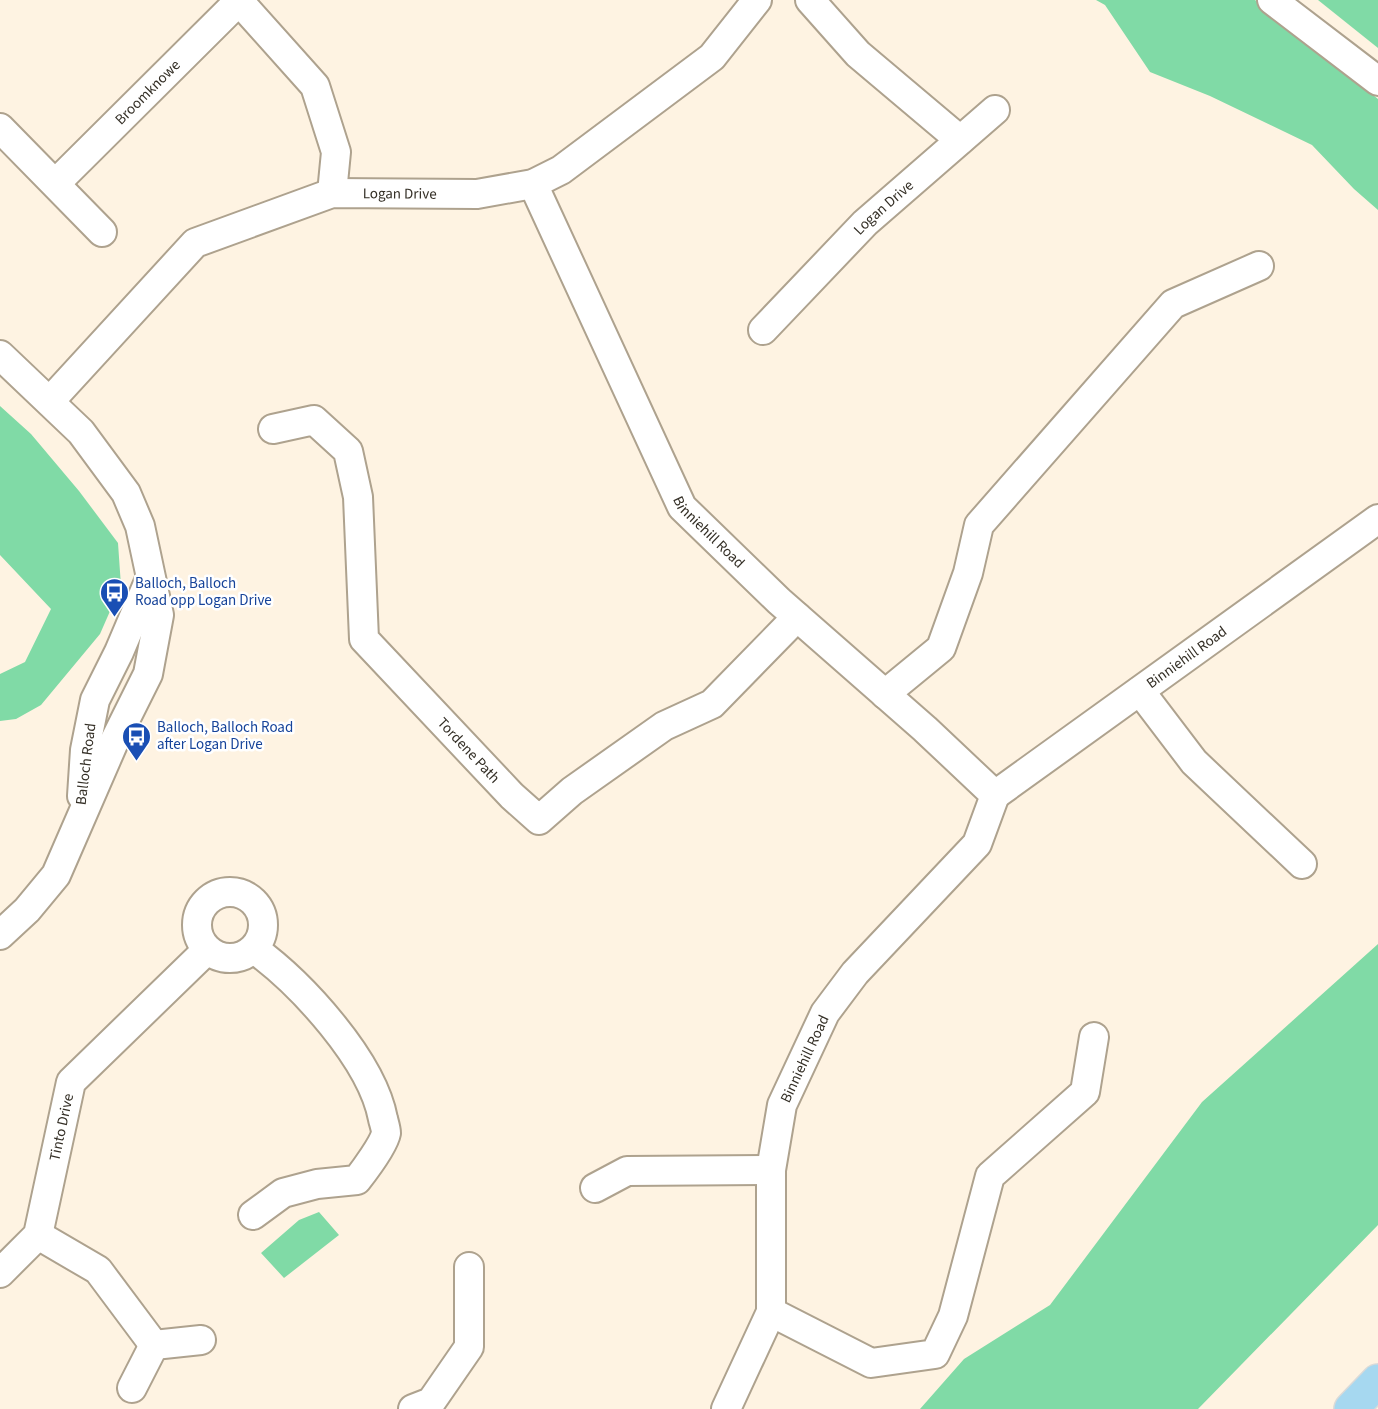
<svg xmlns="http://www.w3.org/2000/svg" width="1378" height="1409" viewBox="0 0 1378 1409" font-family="'Source Sans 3',sans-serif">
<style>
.green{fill:#80daa6}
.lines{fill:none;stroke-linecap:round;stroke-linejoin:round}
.minor-casing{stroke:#aea28e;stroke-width:32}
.highway-casing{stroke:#dadad8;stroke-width:36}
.minor{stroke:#fff;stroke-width:28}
.highway{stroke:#a6d8f0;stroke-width:33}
.labels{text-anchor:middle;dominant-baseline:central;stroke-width:5;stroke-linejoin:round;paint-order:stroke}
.street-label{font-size:15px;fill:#342f26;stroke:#fff}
.transit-label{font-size:15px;fill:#164399;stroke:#fff;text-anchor:start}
</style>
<rect width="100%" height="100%" fill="#fef3e2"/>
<path class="green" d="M1096,0H1255L1378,99V210L1354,189L1312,145L1210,96L1150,72L1105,5Z
M1318,0H1378V48Z
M0,406L31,434L79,491L118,543L121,586L100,634L41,705L16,719L0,721V674L25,662L51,609L0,555Z
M1378,944V1225L1198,1409H920L964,1359L1050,1305L1202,1102Z
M319,1212L339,1235L284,1278L261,1253L299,1220Z"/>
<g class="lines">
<defs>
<g id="minor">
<path d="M238,0L315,86L336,152L332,193"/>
<path d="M810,0L858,54L960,140"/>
<path d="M1272,0L1378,81"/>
<path d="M0,128L102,232"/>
<path id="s1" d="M56,183L239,1"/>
<path id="s2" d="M533,184L682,507L779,601L925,729L995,795L977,844L855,973L825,1013L782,1105L771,1170V1312L726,1409"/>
<path id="s3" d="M763,330L865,223L995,110"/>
<path d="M0,355L81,432L126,493L140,526L159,615L148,674L113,744L56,875L27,910L0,935"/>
<path id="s4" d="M50,401L195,243L332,193L477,194L533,184L561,170L712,57L757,0"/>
<path id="s5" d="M273,429L314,420L348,451L358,497L364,639L512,796L539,820L572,791L664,726L712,704L797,617"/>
<path d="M1140,691L1194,762L1302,864"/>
<path d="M885,694L941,648L968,573L979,525L1173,304L1259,266"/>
<path id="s6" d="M995,795L1378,519"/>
<path d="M82,796L85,750L95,700L119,652L150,579"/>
<circle cx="230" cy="925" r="33"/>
<path d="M595,1188L627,1171L771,1170"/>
<path d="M253,1215L283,1193L317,1184L357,1180C364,1171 384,1144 386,1133C386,1129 384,1123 383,1119C372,1060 302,984 254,949"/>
<path d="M38,1235L98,1270L154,1345"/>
<path id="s7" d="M0,1273L38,1235L71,1082L207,950"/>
<path d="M771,1312L871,1363L935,1354L953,1316L990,1176L1085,1092L1094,1037"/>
<path d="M132,1388L154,1345L201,1340"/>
<path d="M413,1409L431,1402L469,1347V1267"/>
</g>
<path id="highway" d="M1351,1409L1378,1381"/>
</defs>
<use href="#minor" class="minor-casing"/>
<use href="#highway" class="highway-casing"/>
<use href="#minor" class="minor"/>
<use href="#highway" class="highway"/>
</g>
<defs>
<symbol id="bus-pin" viewBox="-11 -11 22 30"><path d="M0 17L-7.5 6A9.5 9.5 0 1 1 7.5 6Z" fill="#1a4fb4" stroke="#fff"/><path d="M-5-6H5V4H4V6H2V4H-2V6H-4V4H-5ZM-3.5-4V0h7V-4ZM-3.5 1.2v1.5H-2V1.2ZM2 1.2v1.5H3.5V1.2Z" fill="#fff"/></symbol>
</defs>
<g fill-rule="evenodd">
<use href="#bus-pin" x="98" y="576" width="33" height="45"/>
<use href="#bus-pin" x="120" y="720" width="33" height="45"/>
</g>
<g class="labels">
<g class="street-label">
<text stroke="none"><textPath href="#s1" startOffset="129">Broomknowe</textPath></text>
<text stroke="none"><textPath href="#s4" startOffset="428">Logan Drive</textPath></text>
<text stroke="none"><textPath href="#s3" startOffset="172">Logan Drive</textPath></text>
<text stroke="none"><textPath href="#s2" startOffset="392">Binniehill Road</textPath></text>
<text stroke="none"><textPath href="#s6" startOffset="236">Binniehill Road</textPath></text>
<text stroke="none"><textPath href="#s5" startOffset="430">Tordene Path</textPath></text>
<text transform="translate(86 764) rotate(-83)">Balloch Road</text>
<text transform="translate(805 1059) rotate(-65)">Binniehill Road</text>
<text stroke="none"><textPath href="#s7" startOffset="164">Tinto Drive</textPath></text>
</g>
<g class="transit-label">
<text x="135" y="583">Balloch, Balloch<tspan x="135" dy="17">Road opp Logan Drive</tspan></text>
<text x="157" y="727">Balloch, Balloch Road<tspan x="157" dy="17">after Logan Drive</tspan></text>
</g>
</g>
</svg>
